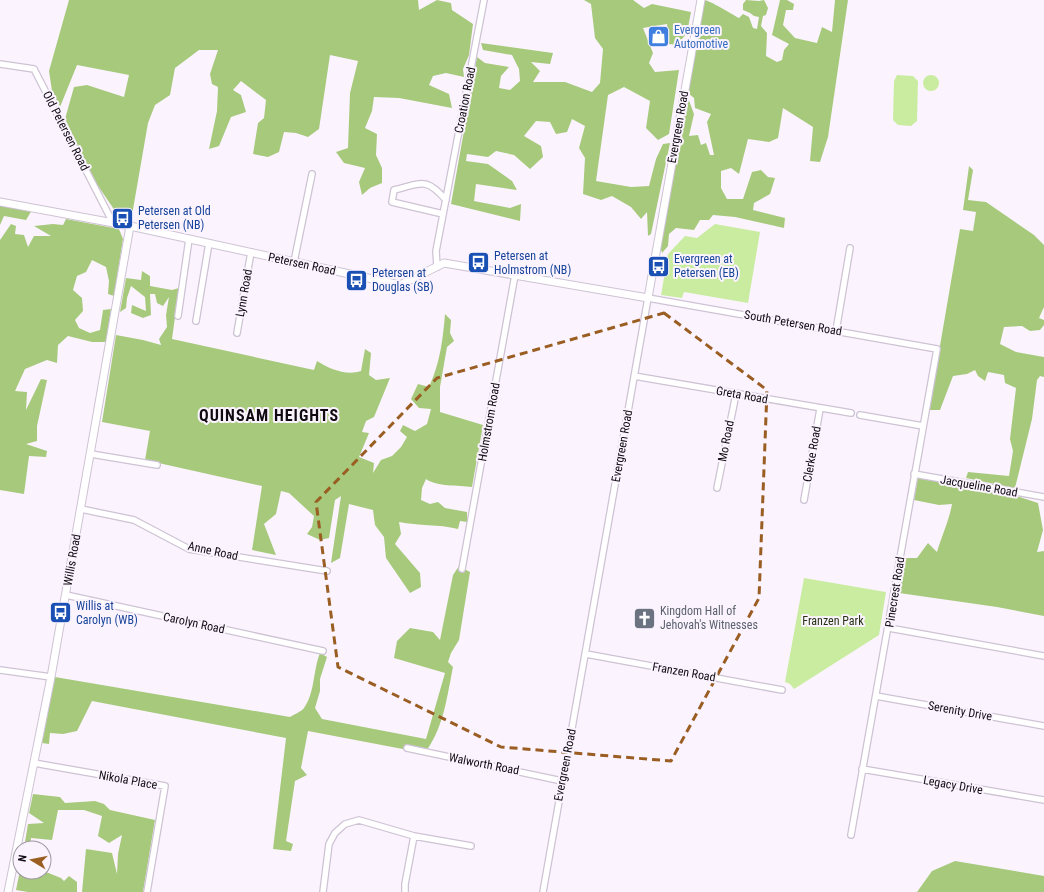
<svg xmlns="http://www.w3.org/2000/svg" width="1044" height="892" viewBox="0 0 1044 892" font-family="'Roboto Condensed',sans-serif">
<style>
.green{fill:#caeca0}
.forest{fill:#a7c97c}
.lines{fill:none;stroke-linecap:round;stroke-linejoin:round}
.street-casing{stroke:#cec3d4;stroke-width:8}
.secondary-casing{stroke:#cec3d4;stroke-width:9}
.street{stroke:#fff;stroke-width:5.5}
.secondary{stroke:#fff;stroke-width:7}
.marked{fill:none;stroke:#9a5d22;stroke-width:3;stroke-dasharray:8 5;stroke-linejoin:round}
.labels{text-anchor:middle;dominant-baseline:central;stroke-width:4;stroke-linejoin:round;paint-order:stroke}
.shop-label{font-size:12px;fill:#366cbe;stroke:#fbf4ff;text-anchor:start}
.street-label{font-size:12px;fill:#0f0b11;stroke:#fbf4ff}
.transit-label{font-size:12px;fill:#164399;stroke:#fbf4ff;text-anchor:start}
.worship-label{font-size:12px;fill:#5b616d;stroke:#fbf4ff;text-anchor:start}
.park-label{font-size:12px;fill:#253212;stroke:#fbf4ff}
.district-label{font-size:16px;font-weight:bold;letter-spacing:1px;fill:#0f0b11;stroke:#fbf4ff}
</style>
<rect width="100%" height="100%" fill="#fbf4ff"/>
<path class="green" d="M897,75L913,76L918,81L917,121L911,126L898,125L893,120L894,81Z
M923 83a8 8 0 1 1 16 0a8 8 0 1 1-16 0Z
M715,224L760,232L748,303L684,292L682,298L661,295L668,254L685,236L697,238Z
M804,578L886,592L879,635L794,689L790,684L785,682Z"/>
<path class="forest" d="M69,0H418L419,10L437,0L451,3L452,10L473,24L469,55L463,69L464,77L446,73L433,76L429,85L449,94L452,108L399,98L374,97L372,111L365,128L377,134L376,155L382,168V183L370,188L362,195L359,182L365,168L344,163L336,152L348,148L350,93L358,61L330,55L319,129L308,137L296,133L284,132L279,152L268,157L253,154L258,123L264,118L266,100L241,81L233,90L241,95L246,112L231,117L219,146L209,149L217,111L218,87L212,84L210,74L218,50H199L175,68L170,95L155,105L148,123L131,221H122L96,183L65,119L74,87L87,85L124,97L129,75L77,65L60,107L52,91L49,71Z
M584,0H633L644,8L652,4L691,12L687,33L677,45L669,44L667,24L643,28L653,53L649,63L655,72L679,70L669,134L658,140L646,128L650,101L624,87L608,95L596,181L631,187L649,186L656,159L663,144L670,143L651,234L648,236L647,212L641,219L631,207L612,196L601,200L583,194L585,158L579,148L585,126L572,119L567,132L556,134L550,122L536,121L524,136L541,146L543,157L530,169L514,155L496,151L488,157L467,154L466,161L488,164L512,181L517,190L476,184L474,201L510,208L521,204L520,221L451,204L477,57L485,63L509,67L501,76L499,88L510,90L520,81L519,69L512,55L483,50L481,43L553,53L550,64L531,62L540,71L533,82H565L592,92L600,83L603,49L595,38L591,4Z
M703,0C710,0 731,14 739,18L743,14L749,17L753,28L757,29L759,17L754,16L750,13L743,10V4L746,0L759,1L764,0L768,8L766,15L763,16L761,26L767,33L766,56L777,62L782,60L784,50L789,44L772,35L780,0H787L794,4L793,10H786L783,25L795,38L817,43L822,27L832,32L835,0H848L828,137L820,162L810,161L813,127L783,108L778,138L769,142L748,139L739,174L731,168L721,171V188L727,199H743L752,172L761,170L768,177L775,178L770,194L754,203L753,210L785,218L784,228L735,217L713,215L709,220H700L694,230L676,228L669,234L668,246L662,253L660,245L687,95L694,114L689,136L698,135L701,145L706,143L710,155H714L707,122L711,114L695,108L694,98L687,92Z
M969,166L973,170L968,200L986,202L1034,235L1044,245V307L1039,318L1044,320V325L1040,330L1030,331L1022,326L1004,327L1000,344L1016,352L1044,357V377L1040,376L1037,380L1032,419L1015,488L966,478L968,472L1009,476L1013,451L1010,439L1016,388L1005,383L1004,375L988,372L985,381L978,376L975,370L967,374L953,376L940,410H929L960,229L973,231L976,212L963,210Z
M0,204L32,210L26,220L4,216L0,225Z
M66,219L119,229L123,239L114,296L108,294L109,281L106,267L92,260L86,272L77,276L73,290L82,298L83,311L75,320L79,328L90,333L100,330L103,310L111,309L106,342H92L68,336L58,345L57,363L47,360L25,369L15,391L27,392L26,410L41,379L47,380L37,426V441L26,444L47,451L46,457L29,456L24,494L0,490V240L11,224L16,226L15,234L24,235L28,247L34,236H51L34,226L53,224L63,225Z
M142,271L150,276V286L172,290L179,288L172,339L314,370L317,361C330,369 346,376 361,371L365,349L371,353L369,375L376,380L390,378L374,417L366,421L362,432L369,433L359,457L374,463L373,473L381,460L392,456L401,447L407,437L400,431L403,425L415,431L427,424L431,409L419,408L411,399L418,384L429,387C440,363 443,339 445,314L451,320L450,333L454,341L447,347L440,387V412L483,425L472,487C458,485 437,487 426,479L422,488L421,500L430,504L438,502L445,508L467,512V522L460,521L458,529C438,524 419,526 399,522L401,534L395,544L420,573L421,587L410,593L386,558L384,537L375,525L373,510L349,504L340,558L331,563L341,496L335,500L329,538L320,540L307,534L312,527L314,516L289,493L281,491L276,514L264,524L276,555L252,550L262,486L145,460L150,431L102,422L116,335L143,340L161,345L159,339L167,327L166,315L169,297L163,306L157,303L155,294H150L151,315L143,318L131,313L132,305L146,311L145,297L131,286L127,298L126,308L120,312L126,278L141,280Z
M918,477L1011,494L1038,503L1043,530L1037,552L1044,551V616L997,607L899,593L906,558H917L928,543L937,552C942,535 949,521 952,504L939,505L914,500Z
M459,566L470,572L459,640L451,653L448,662L453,667C447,697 444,725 427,750H408L308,731L301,768L307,775L295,781L286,841L293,844L291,851L273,849L286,738L92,701L77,731L63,734L50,733L49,744L42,743L55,677L290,717C294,714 301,712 304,708C315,693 313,670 320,653L327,657L320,679V691L315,708L322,719L426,739L445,673L394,658L397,641L410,628L433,632L440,640L453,575Z
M33,794L60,797L65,803L95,801L104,804L110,810L155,820L143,892H82L86,849L112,853L117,874L118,854L122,835L109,843L98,836L102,816L84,810H58L52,840L31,838L30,848H24L28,824L44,823L29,813Z
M955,861L1044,876V892H917L932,871Z
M44,864L47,865L46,872L61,878L64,881L69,876L77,882V892H28L16,890L20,870V872H44Z"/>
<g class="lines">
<defs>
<path id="street" d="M0,64L34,69L113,223
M443,214L392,202L394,190C422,183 426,177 446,200
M294,262L312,174
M437,267L436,251L484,0
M178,316L189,239
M196,321L209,243
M836,331L850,248
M237,333L251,252
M634,376L851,413
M860,415L923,426
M91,454L157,465
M914,474L1044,497
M717,488L736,394
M804,500L820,409
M81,509L134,520L189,549L327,571
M462,569L515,275
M66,595L323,651
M889,628L1044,656
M586,654L782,690
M0,670L51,677
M876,696L1044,726
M407,748L562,781
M34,763L165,786L147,892
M862,769L1044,800
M323,892L329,844L335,833L345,824L359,820L414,836L471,846
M405,892V884L414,836
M543,892L648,298L937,349L851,835"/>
<path id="secondary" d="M0,202L130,226L400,285L444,263L648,298L701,0
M8,892L51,677L130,226"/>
</defs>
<use href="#street" class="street-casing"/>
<use href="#secondary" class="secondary-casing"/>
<use href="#street" class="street"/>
<use href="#secondary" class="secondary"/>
</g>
<path class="marked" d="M664,313L767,390L759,598L671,761L501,747L338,667L316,502L437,378Z"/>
<defs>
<symbol id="shop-square" viewBox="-11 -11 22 22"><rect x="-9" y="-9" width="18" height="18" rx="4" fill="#3f7fe0" stroke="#fbf4ff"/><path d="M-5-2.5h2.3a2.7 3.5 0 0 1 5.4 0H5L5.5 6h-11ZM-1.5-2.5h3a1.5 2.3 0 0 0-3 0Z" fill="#fff"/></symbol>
<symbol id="bus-square" viewBox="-11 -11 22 22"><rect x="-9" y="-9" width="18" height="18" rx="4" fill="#1a4fb4" stroke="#fbf4ff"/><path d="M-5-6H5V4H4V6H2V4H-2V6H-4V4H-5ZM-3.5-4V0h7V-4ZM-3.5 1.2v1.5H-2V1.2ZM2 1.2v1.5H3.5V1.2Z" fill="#fff"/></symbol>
<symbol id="church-square" viewBox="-11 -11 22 22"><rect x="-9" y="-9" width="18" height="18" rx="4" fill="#6b7280" stroke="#fbf4ff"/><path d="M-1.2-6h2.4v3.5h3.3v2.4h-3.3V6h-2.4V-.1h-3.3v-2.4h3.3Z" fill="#fff"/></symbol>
</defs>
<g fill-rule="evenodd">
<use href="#shop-square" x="646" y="24" width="25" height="25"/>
<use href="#bus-square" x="110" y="206" width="25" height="25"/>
<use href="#bus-square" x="466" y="250" width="25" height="25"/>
<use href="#bus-square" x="646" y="254" width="25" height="25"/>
<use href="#bus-square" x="344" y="268" width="25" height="25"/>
<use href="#bus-square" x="48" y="600" width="25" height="25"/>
<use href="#church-square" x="632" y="606" width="25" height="25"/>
</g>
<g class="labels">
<g class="shop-label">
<text x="674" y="30">Evergreen<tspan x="674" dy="14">Automotive</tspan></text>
</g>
<g class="street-label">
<text transform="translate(465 100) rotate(-79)">Croation Road</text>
<text transform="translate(678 127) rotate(-80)">Evergreen Road</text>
<text transform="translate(66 131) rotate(63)">Old Petersen Road</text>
<text transform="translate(302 264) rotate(12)">Petersen Road</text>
<text transform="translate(244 293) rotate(-80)">Lynn Road</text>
<text transform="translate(793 323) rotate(10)">South Petersen Road</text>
<text transform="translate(742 395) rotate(10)">Greta Road</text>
<text transform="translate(489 422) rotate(-80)">Holmstrom Road</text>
<text transform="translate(726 441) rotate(-79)">Mo Road</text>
<text transform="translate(622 446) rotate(-80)">Evergreen Road</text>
<text transform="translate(812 454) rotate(-80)">Clerke Road</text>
<text transform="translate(979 486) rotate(10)">Jacqueline Road</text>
<text transform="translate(213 551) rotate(12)">Anne Road</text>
<text transform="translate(72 560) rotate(-80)">Willis Road</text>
<text transform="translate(895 592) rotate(-81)">Pinecrest Road</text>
<text transform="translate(194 623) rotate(12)">Carolyn Road</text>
<text transform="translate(684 672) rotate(10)">Franzen Road</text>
<text transform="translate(960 711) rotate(10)">Serenity Drive</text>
<text transform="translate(484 764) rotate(11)">Walworth Road</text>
<text transform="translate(565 765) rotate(-79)">Evergreen Road</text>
<text transform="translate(128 780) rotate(10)">Nikola Place</text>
<text transform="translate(953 785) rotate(10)">Legacy Drive</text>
</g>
<g class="transit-label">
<text x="138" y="211">Petersen at Old<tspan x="138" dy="14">Petersen (NB)</tspan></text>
<text x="494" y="256">Petersen at<tspan x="494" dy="14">Holmstrom (NB)</tspan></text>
<text x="674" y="259">Evergreen at<tspan x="674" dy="14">Petersen (EB)</tspan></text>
<text x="372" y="273">Petersen at<tspan x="372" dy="14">Douglas (SB)</tspan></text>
<text x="76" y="606">Willis at<tspan x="76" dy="14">Carolyn (WB)</tspan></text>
</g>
<g class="worship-label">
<text x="660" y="611">Kingdom Hall of<tspan x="660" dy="14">Jehovah's Witnesses</tspan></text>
</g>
<g class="park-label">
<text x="833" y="621">Franzen Park</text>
</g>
<g class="district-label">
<text x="269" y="415">QUINSAM HEIGHTS</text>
</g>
</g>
<g transform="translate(32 860) rotate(280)"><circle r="19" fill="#fbf4ff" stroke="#9d97a0"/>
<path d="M0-3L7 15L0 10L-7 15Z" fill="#9a5d22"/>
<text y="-6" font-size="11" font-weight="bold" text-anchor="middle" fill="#0f0b11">N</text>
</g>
</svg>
